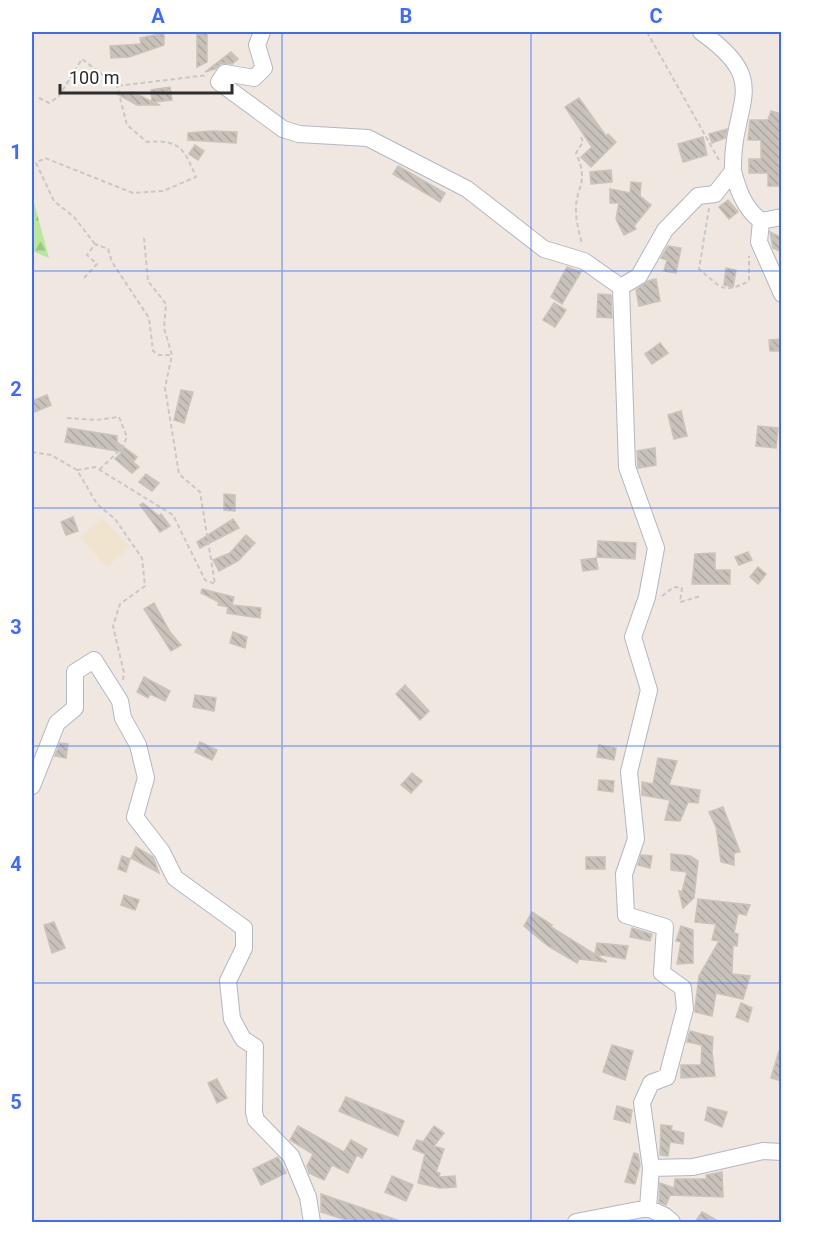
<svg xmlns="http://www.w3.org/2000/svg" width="813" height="1254" viewBox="0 0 813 1254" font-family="Roboto,sans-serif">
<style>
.education{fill:#f1e4cf}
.forest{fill:url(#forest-firs)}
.building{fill:url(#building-back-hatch);stroke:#cbc3b9;stroke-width:1.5}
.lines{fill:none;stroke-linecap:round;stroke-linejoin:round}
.minor-casing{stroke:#b3b7c1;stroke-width:18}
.path{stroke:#c8c8c8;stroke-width:2;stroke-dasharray:4.5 3;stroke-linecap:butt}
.minor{stroke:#fff;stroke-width:16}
.grid{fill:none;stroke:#3d6bff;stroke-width:1.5;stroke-opacity:0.55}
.neatline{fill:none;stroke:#3d6bff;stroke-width:2}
.grid-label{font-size:20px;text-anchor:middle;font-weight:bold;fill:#3d6bff}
</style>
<defs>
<pattern id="forest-firs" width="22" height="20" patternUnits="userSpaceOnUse" patternTransform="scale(1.5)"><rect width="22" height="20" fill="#b9e79b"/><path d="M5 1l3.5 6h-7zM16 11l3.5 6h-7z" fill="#9fc686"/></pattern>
<pattern id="building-back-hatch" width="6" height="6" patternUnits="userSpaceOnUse" patternTransform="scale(1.5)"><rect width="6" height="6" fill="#c8c2bb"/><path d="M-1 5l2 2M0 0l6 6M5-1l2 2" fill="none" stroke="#aca7a1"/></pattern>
</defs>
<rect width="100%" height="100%" fill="#efe7e0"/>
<path class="education" d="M102,518L130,547L107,567L80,537Z"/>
<path class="forest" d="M32,195L49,258L32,251Z"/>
<path class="building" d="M197,32H207V62L197,67Z
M164,33V45L129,57L111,58L110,46L141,44L140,38Z
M231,52L238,59L232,64L221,63L215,69L205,72Z
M170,87L172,100L154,102L159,105H137L117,94L134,92L152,102L151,90Z
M579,98L606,136L608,134L616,142L591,167L581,157L592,147L565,107Z
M771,111L782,114V170H779V186H768V173H749V159H761V140H748L750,120H768Z
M727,129L725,138L712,143L709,134Z
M212,131L237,132L236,143L188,140V133Z
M703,137L707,155L683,162L678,144Z
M195,145L204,151L198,160L189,154Z
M398,166L445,193L440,202L393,174Z
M611,170L612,182L591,184L590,172Z
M631,182L641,183L640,196L651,205L634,226L636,229L624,235L616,219L619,203H610V189L630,193Z
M728,200L738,212L729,219L719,207Z
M770,232L782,238V252L773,248Z
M668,246L681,248L676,273L664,271L667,260L661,258Z
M567,267L581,272L562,304L551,297Z
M726,268L736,270L733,287L724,285Z
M656,279L660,301L639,306L636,290L648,281Z
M598,294L611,295L612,318L597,317Z
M554,303L566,310L555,327L543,320Z
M782,339V351H770L769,340Z
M660,343L668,353L652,364L645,354Z
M181,390L193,392L184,423L174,420Z
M47,395L51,405L32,413V401Z
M681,411L687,436L674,439L668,415Z
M758,426L778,428L776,448L756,446Z
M68,428L117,436V442L137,457L133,462L139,467L132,473L115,459L122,452L65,442Z
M655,448L656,465L638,468L637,451Z
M146,474L159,483L152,491L139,482Z
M224,494L235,495V511L224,510Z
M143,503L159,516L161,514L170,526L160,532L140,505Z
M73,517L78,531L66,535L61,522Z
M233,519L239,528L200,548L197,542Z
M246,535L255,543L238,561L219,571L213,560L230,553Z
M598,541L636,543L635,559L597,557Z
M748,552L752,560L739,565L735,557Z
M715,553V570H730V584H692L695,554Z
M596,558L598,569L583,571L581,560Z
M758,567L766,574L758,584L750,577Z
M202,589L234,597L232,605L261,608L260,618L227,613L228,607L218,605L219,602L201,593Z
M154,603L170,632L181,645L171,651L144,609Z
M233,632L247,637L245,648L230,643Z
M144,677L170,691L165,701L150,694L148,698L137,692Z
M405,685L429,711L420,720L396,694Z
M195,695L216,698L214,711L193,707Z
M200,742L217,750L212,760L195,752Z
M60,743L68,744L66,758L55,756Z
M599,745L616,748L614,760L597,757Z
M658,758L677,761L669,785L700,790L698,803L688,802L680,821L665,820L670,800L642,795V782L653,784Z
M412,773L422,781L411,793L401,785Z
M599,780L614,781L613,792L598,790Z
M723,807L740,852L734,853V865L721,862L716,827L709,812Z
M136,847L153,857L159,873L131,858Z
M671,854L690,856L698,861L694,898L683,908L679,891L682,892L687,872L671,870Z
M641,855L652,856L650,868L638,865Z
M122,856L130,859L126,872L118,869Z
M586,857H605V869H586Z
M124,895L139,900L135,910L121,905Z
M698,899L750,905L746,915L738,913L734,933L738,934L737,946L733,945L732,974L750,976L743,999L716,993L712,1016L695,1012V1008L699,976L719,941L712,940L716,924L695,922Z
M532,912L552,925L551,927L607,962L579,959L577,963L548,946L524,926Z
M54,922L65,948L52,953L44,925Z
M681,926L693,930V963L677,964L681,942L676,941Z
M632,928L652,934L650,941L630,937Z
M597,943L628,946L625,959L595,954Z
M741,1003L752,1008L748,1022L736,1017Z
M690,1031L713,1037L712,1052L715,1076L681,1078V1065H701L702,1045L687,1042Z
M612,1045L633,1051L625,1080L603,1072Z
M779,1051H782V1081L771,1078Z
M217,1079L227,1098L217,1103L208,1083Z
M346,1097L404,1121L398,1136L339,1111Z
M617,1106L632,1110L630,1123L614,1119Z
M708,1107L727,1112L722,1127L705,1120Z
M661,1125L672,1126L671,1130L684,1133L683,1144L670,1142L668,1156L660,1155Z
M298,1126L344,1152L351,1140L367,1149L362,1158L357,1155L348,1173L332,1165L324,1180L309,1173L307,1166L313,1154L290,1140Z
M434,1126L444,1133L434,1146L444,1149L436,1172L440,1173L439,1177L455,1176L456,1187L440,1188L418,1183L425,1154L413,1149L417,1140L423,1142Z
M634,1153L638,1154L640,1165L635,1184L625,1182Z
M278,1157L286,1173L261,1185L253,1169Z
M722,1172L723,1197L670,1195L666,1205L659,1202L660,1183L674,1188L675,1179H707L706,1175Z
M392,1176L413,1185L406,1201L385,1192Z
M321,1194L400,1221V1222H352L321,1212Z
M702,1212L720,1222H695Z"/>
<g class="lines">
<defs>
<path id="minor" d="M262,32L257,45L264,68L254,78L225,73L219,82L283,129L299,134L368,138L467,189L544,249L584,261L621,287L627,467L656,548L647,597L633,637L649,690L629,772L636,839L624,874L626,915L665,927L662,973L683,988L685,1009L667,1077L651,1083L642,1103L651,1168
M701,32C774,83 731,101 733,171
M782,217L761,221L759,242L782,294
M621,287L639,276L665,230L698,196L715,194L733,171C738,190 744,208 761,221
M32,786L57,723L75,708V672L94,660L120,701L123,718L138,745L146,778L135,817L162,852L175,878L244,928V948L228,981L232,1019L243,1039L255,1047L254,1112L256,1120L291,1156L308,1197L312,1222
M648,1208L651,1168L693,1167L763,1151L782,1152
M576,1222L648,1208L665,1216L672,1222"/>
</defs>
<use href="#minor" class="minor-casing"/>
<path class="path" d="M647,32L719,160
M39,98L49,103L59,96L82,59L117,86L208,75
M581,137L583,142L576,153C590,184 575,186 576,212C576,223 580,234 582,245
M709,208L699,269C721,287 722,295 749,281V256
M95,244L74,217L54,201L36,163L45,158L133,193L163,191L196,177C184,149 180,139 147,142L127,125L117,86
M84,278L97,264L87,255L95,244L108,249L112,262L149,318L153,351L159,355H172
M67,418L96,420L119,417L127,437L122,448L99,470
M32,452L51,455L77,470L97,504L115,519L142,558L145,586L120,604L113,626L124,673L123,680
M77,470L95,467L173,515L205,580L215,584L200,492L179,474L165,388L172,355L164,328L166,304L148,281L144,238
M662,596L674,587L682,588L680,602L701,596"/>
<use href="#minor" class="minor"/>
</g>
<path class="grid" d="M282,32V1222M531,32V1222M32,271H782M32,508H782M32,746H782M32,983H782"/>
<rect width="813" height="1254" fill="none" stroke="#ffffff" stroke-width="66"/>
<path d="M60 84v9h172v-9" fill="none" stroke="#2d2d2d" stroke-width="3"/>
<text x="69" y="84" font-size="18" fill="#2d2d2d" stroke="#ffffff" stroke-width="4.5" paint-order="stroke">100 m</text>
<rect x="33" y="33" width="747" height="1188" class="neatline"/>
<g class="grid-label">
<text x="158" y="23">A</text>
<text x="406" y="23">B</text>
<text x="656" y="23">C</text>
<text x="16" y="159">1</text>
<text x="16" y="396">2</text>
<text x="16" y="634">3</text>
<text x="16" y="871">4</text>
<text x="16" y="1109">5</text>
</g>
</svg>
